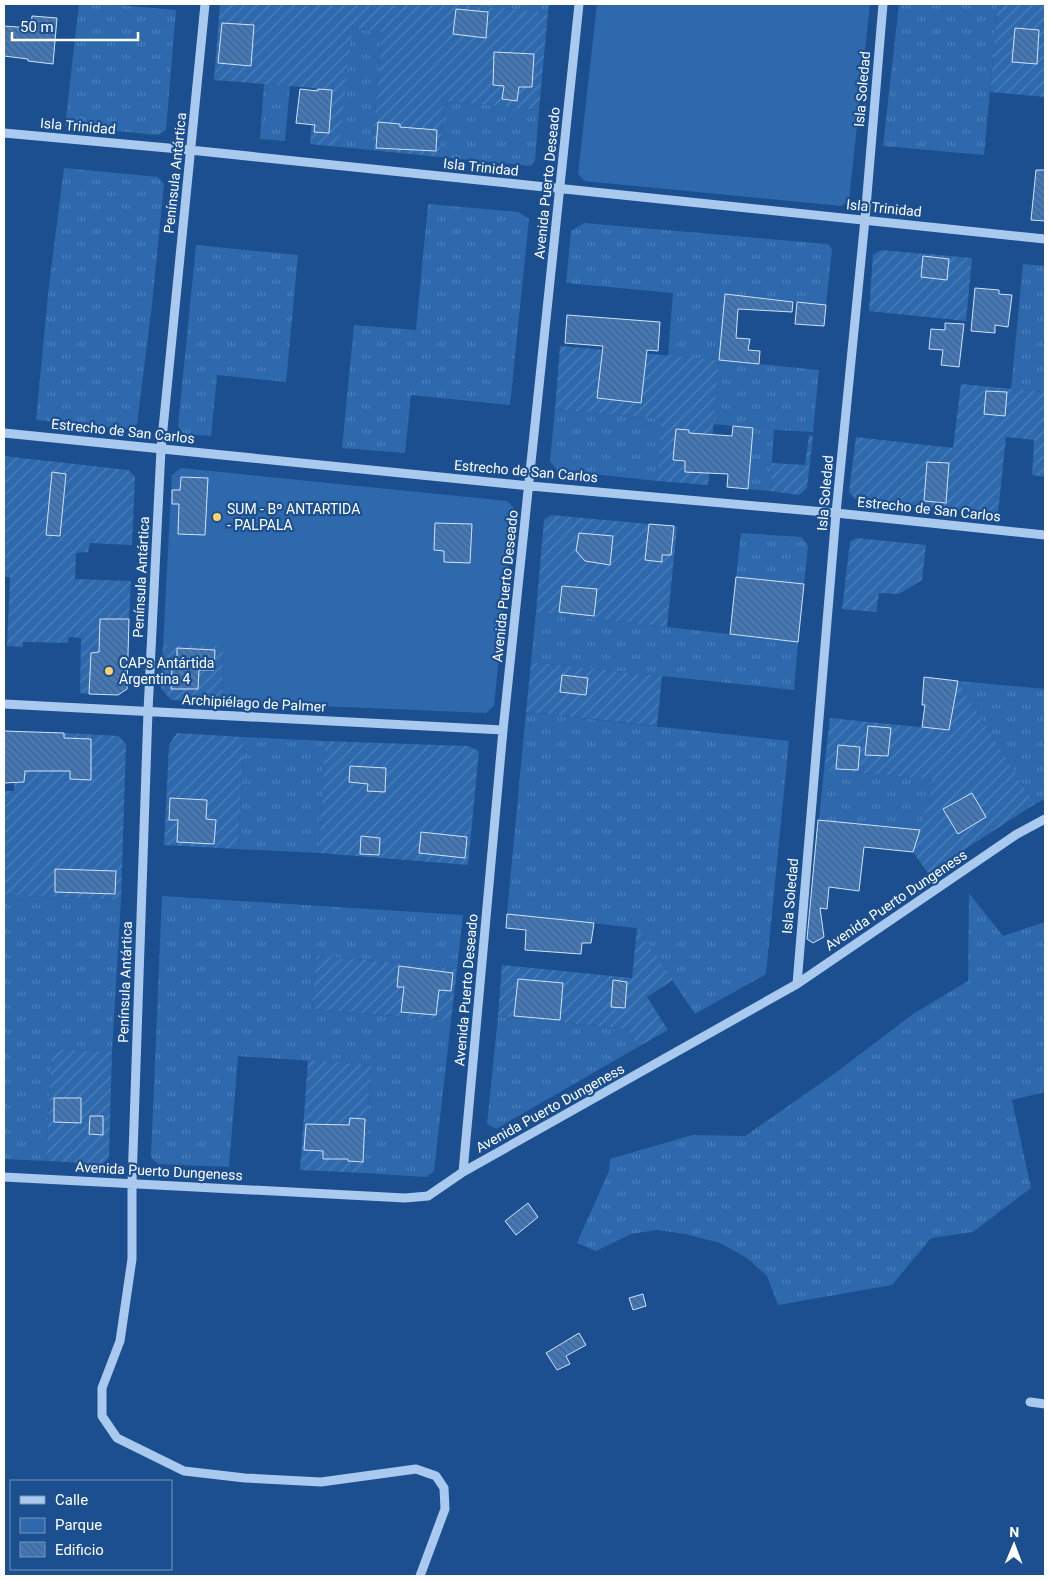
<svg xmlns="http://www.w3.org/2000/svg" width="1049" height="1580" viewBox="0 0 1049 1580" font-family="Roboto,sans-serif">
<style>
.grass{fill:url(#grass-tufts)}
.park{fill:#2e69ad}
.garden{fill:url(#garden-furrows);fill-rule:evenodd}
.building{fill:url(#building-back-hatch);stroke:#cfe3fa}
.lines{fill:none;stroke-linecap:round;stroke-linejoin:round}
.minor{stroke:#a9c9ee;stroke-width:9}
.poi-dot{fill:#ffd166;stroke:#1b4f8f;stroke-width:2}
.labels{text-anchor:middle;dominant-baseline:central;stroke-width:4.5;stroke-linejoin:round;paint-order:stroke}
.street-label{font-size:14px;fill:#fff;stroke:#1b4f8f}
.poi-label{font-size:14px;fill:#fff;stroke:#1b4f8f;text-anchor:start}
</style>
<defs>
<pattern id="grass-tufts" width="24" height="20" patternUnits="userSpaceOnUse" patternTransform="scale(1.25)"><rect width="24" height="20" fill="#2e69ad"/><path d="M3 7l-1-3M5 7V3M7 7l1-3M15 17l-1-3M17 17v-4M19 17l1-3" fill="none" stroke="#4d80b9"/></pattern>
<pattern id="garden-furrows" width="10" height="10" patternUnits="userSpaceOnUse" patternTransform="scale(1.25)"><rect width="10" height="10" fill="#2e69ad"/><path d="M-1 1l2-2M0 10L10 0M9 11l2-2" fill="none" stroke="#4d80b9"/></pattern>
<pattern id="building-back-hatch" width="6" height="6" patternUnits="userSpaceOnUse" patternTransform="scale(1.25)"><rect width="6" height="6" fill="#4478b7"/><path d="M-1 5l2 2M0 0l6 6M5-1l2 2" fill="none" stroke="#486282"/></pattern>
</defs>
<rect width="100%" height="100%" fill="#1b4f8f"/>
<path class="grass" d="M79,4H107L176,10L166,130L158,135L65,126Z
M451,4H549L548,12Z
M899,4H998L984,155L883,146Z
M351,28L382,32L372,150L339,147Z
M264,84L290,86L285,141L260,139Z
M444,101L539,110L535,161L531,166L439,157Z
M64,168L158,177L164,184L152,305L137,424L129,429L36,420L48,294Z
M428,204L519,212L529,219L510,405L411,395L405,453L342,448L354,325L416,330Z
M584,223L827,244L832,249L826,305L725,294L719,360L819,370L813,432L774,430L770,491L748,489L752,428L713,424L719,360L668,356L673,293L566,283L571,231Z
M196,245L298,255L286,382L217,375L211,436L184,434L178,426Z
M1023,264L1045,266V392L1011,389Z
M555,409L663,419L657,481L557,470L550,461Z
M741,533L802,537L808,546L804,584L736,577Z
M536,612L798,642L794,690L531,662Z
M958,681L1045,689V799L1035,804Z
M526,712L789,741L766,974L695,1014L637,928L507,914Z
M244,737L325,741L319,853L238,849Z
M824,769L934,780L920,830L819,820Z
M969,893L1003,936L1045,922V1092L1012,1100L1031,1188L973,1232L931,1238L892,1285L778,1305L767,1276L747,1258L720,1243L685,1234L657,1230L631,1234L596,1251L577,1243L609,1171L610,1159L692,1135L745,1136L834,1074L913,1014L968,981Z
M4,895L121,900L112,1052L52,1049L46,1161L4,1159Z
M162,896L463,915L457,969L316,955L312,1009L451,1021L434,1171L426,1177L364,1173L371,1065L238,1056L229,1167L158,1164L151,1157Z
M498,1016L627,1029L638,1047L496,1129L487,1124Z"/>
<path class="park" d="M597,4H870L849,201L841,206L584,181L578,174Z
M181,468L507,501L514,508L494,706L486,713L222,702L223,647L163,645L172,475Z"/>
<path class="garden" d="M220,4H451L548,12L539,110L444,101L439,157L372,150L382,32L352,28L339,147L310,144L315,88L214,80Z
M998,4H1045V97L990,92Z
M881,250L972,258L966,321L869,311L873,255Z
M560,346L719,360L708,485L657,481L662,419L555,409Z
M961,384L1045,392V477L1032,475L1034,440L1006,437L998,514L855,499L849,492L856,437L953,448Z
M809,435L813,436L807,488L799,495L770,491L772,463L805,465Z
M4,456L128,470L135,477L132,545L90,543L88,552L76,553L75,579L131,581L129,619H100L99,652L91,653L89,694L80,693L81,638L69,637L68,643L23,642V647L7,646L10,577H4Z
M551,515L649,524L645,560L662,562V555H671L674,526L677,527L667,627L536,612L544,520ZM576,551L610,565L585,561Z
M857,538L926,545L922,580L899,594L879,593L876,612L842,609L850,542Z
M163,645L223,646L222,702L171,700L161,688Z
M531,662L662,676L657,726L526,712Z
M958,681L1035,804L928,873L913,852L934,780L824,769L830,718L948,730Z
M64,733L119,736L126,744L121,900L4,895V791H14V782H24L25,771Z
M177,733L244,737L238,849L164,845L169,745Z
M325,741L468,746L479,751L468,865L319,853Z
M637,928L673,980L647,997L668,1030L638,1047L627,1029L498,1016L502,965L632,978Z
M316,955L457,969L451,1021L312,1009Z
M52,1049L112,1052L109,1158L102,1164L46,1161Z
M308,1060L371,1065L364,1173L300,1170Z"/>
<path class="building" d="M456,9L488,12L486,38L453,34Z
M32,16L57,18L53,64L28,61V59L4,56V26L31,28Z
M222,23L254,25L251,66L218,63Z
M1015,28L1039,30L1037,64L1012,62Z
M494,52L534,54L532,87H519L517,101L502,99L504,86L493,85Z
M300,89L318,91V89L332,90L329,133L314,132L315,125L296,123Z
M378,122L400,124V127L437,130L436,151L376,148Z
M1036,170H1045V221L1031,220Z
M923,256L949,259L947,280L921,277Z
M975,288L999,290V294L1012,295L1008,327L995,325V333L971,331Z
M725,294L793,302L792,312L738,309L736,338L750,339L748,350L760,351L759,364L719,360Z
M797,302L826,305L824,326L795,324Z
M567,315L660,322L658,351L647,350L641,403L597,398L603,346L565,343Z
M945,323L964,324L959,367L941,365L943,350L929,349L931,329L945,330Z
M986,391L1007,392L1005,416L984,414Z
M733,426L753,428L748,489L727,487L728,474L685,472V461L673,460L676,429L689,430V433L732,436Z
M927,462L949,463L946,503L924,501Z
M52,472L66,474L60,536L46,535Z
M181,477L208,478L205,535L178,534L179,504H172V490H180Z
M435,523L472,524L470,563L444,562V551L434,550Z
M649,524L674,526L671,555H662V562L645,560Z
M579,533L613,536L610,565L585,561L576,551Z
M736,577L804,584L798,642L730,634Z
M562,586L597,589L594,616L559,612Z
M100,619H129L127,689L118,695L89,694L91,653L99,652Z
M177,648L215,650L214,670H199L198,689H171L172,668H177Z
M562,675L588,678L586,695L560,692Z
M924,677L958,681L949,730L922,727L925,705H922Z
M868,726L891,728L888,756L865,755Z
M4,731L64,733V738L91,739V780L70,779V771H25L24,782L4,783Z
M838,745L860,747L858,770L836,769Z
M350,766L386,768L385,792L367,791L368,784L349,782Z
M972,793L986,817L958,834L943,809Z
M170,798L207,800L206,819L216,820L214,844L177,842L178,820H169Z
M818,820L920,830L913,852L864,847L859,891L829,887L827,909L820,908L824,937L813,943L807,939Z
M421,832L467,837L465,858L419,853Z
M361,836L380,838L379,855L360,854Z
M55,869L116,871L115,894L55,892Z
M507,914L594,923L591,943H582L581,954L525,950L526,930L506,928Z
M399,966L453,973L451,991L439,990L436,1015L401,1012L404,987H397Z
M518,979L563,983L560,1020L514,1016Z
M613,980L627,982L625,1008L611,1007Z
M54,1098H81V1123L54,1122Z
M90,1116H103V1135L89,1134Z
M350,1118L365,1119L363,1162L348,1161V1159H323V1151L304,1150L306,1124L349,1125Z
M528,1203L538,1217L516,1235L505,1221Z
M643,1294L646,1306L633,1310L629,1298Z
M579,1333L586,1345L566,1356L570,1364L557,1370L546,1353Z"/>
<g class="lines">
<path class="minor" d="M205,4L161,449L148,711L132,1183V1259L120,1341L102,1388V1416L117,1438L184,1471L245,1478L321,1482L416,1469L436,1476L444,1488L445,1509L420,1576
M4,133L190,150L1045,239
M4,433L530,486L836,513L1045,535
M4,704L503,730
M797,984L836,513L865,219L883,4
M463,1172L503,730L579,4
M4,1177L405,1198L428,1196L463,1172L797,984L1017,834L1045,819
M1030,1402L1045,1404"/>
</g>
<g class="poi-dot">
<circle cx="217" cy="517" r="5"/>
<circle cx="109" cy="671" r="5"/>
</g>
<g class="labels">
<g class="street-label">
<text transform="translate(862 89) rotate(-85)">Isla Soledad</text>
<text transform="translate(78 126) rotate(5)">Isla Trinidad</text>
<text transform="translate(481 167) rotate(6)">Isla Trinidad</text>
<text transform="translate(175 173) rotate(-84)">Península Antártica</text>
<text transform="translate(547 183) rotate(-84)">Avenida Puerto Deseado</text>
<text transform="translate(884 208) rotate(6)">Isla Trinidad</text>
<text transform="translate(123 431) rotate(6)">Estrecho de San Carlos</text>
<text transform="translate(526 471) rotate(5)">Estrecho de San Carlos</text>
<text transform="translate(825 493) rotate(-85)">Isla Soledad</text>
<text transform="translate(929 509) rotate(6)">Estrecho de San Carlos</text>
<text transform="translate(141 577) rotate(-87)">Península Antártica</text>
<text transform="translate(505 586) rotate(-84)">Avenida Puerto Deseado</text>
<text transform="translate(254 703) rotate(3)">Archipiélago de Palmer</text>
<text transform="translate(790 896) rotate(-85)">Isla Soledad</text>
<text transform="translate(896 900) rotate(-34)">Avenida Puerto Dungeness</text>
<text transform="translate(125 982) rotate(-88)">Península Antártica</text>
<text transform="translate(466 990) rotate(-85)">Avenida Puerto Deseado</text>
<text transform="translate(550 1108) rotate(-29)">Avenida Puerto Dungeness</text>
<text transform="translate(159 1171) rotate(3)">Avenida Puerto Dungeness</text>
</g>
<g class="poi-label">
<text x="227" y="509">SUM - Bº ANTARTIDA<tspan x="227" dy="16">- PALPALA</tspan></text>
<text x="119" y="663">CAPs Antártida<tspan x="119" dy="16">Argentina 4</tspan></text>
</g>
</g>
<rect width="1049" height="1580" fill="none" stroke="#ffffff" stroke-width="10"/>
<rect x="10" y="1480" width="162" height="90" fill="#1b4f8f" stroke="#7695bc"/>
<rect x="20" y="1496" width="25" height="8" fill="#a9c9ee" stroke="#7695bc"/>
<text x="55" y="1505" font-size="15" fill="#ffffff">Calle</text>
<rect x="20" y="1518" width="25" height="15" fill="#2e69ad" stroke="#7695bc"/>
<text x="55" y="1530" font-size="15" fill="#ffffff">Parque</text>
<rect x="20" y="1542" width="25" height="15" fill="url(#building-back-hatch)" stroke="#7695bc"/>
<text x="55" y="1555" font-size="15" fill="#ffffff">Edificio</text>
<g transform="translate(1014 1545) rotate(1)" stroke="#1b4f8f" stroke-width="4" paint-order="stroke">
<path d="M0-4L9 19L0 12L-9 19Z" fill="#ffffff"/>
<text y="-8" font-size="14" font-weight="bold" text-anchor="middle" fill="#ffffff">N</text>
</g>
<path d="M12 32v8h126v-8" fill="none" stroke="#ffffff" stroke-width="2.5"/>
<text x="20" y="32" font-size="15" fill="#ffffff" stroke="#1b4f8f" stroke-width="4" paint-order="stroke">50 m</text>
</svg>
